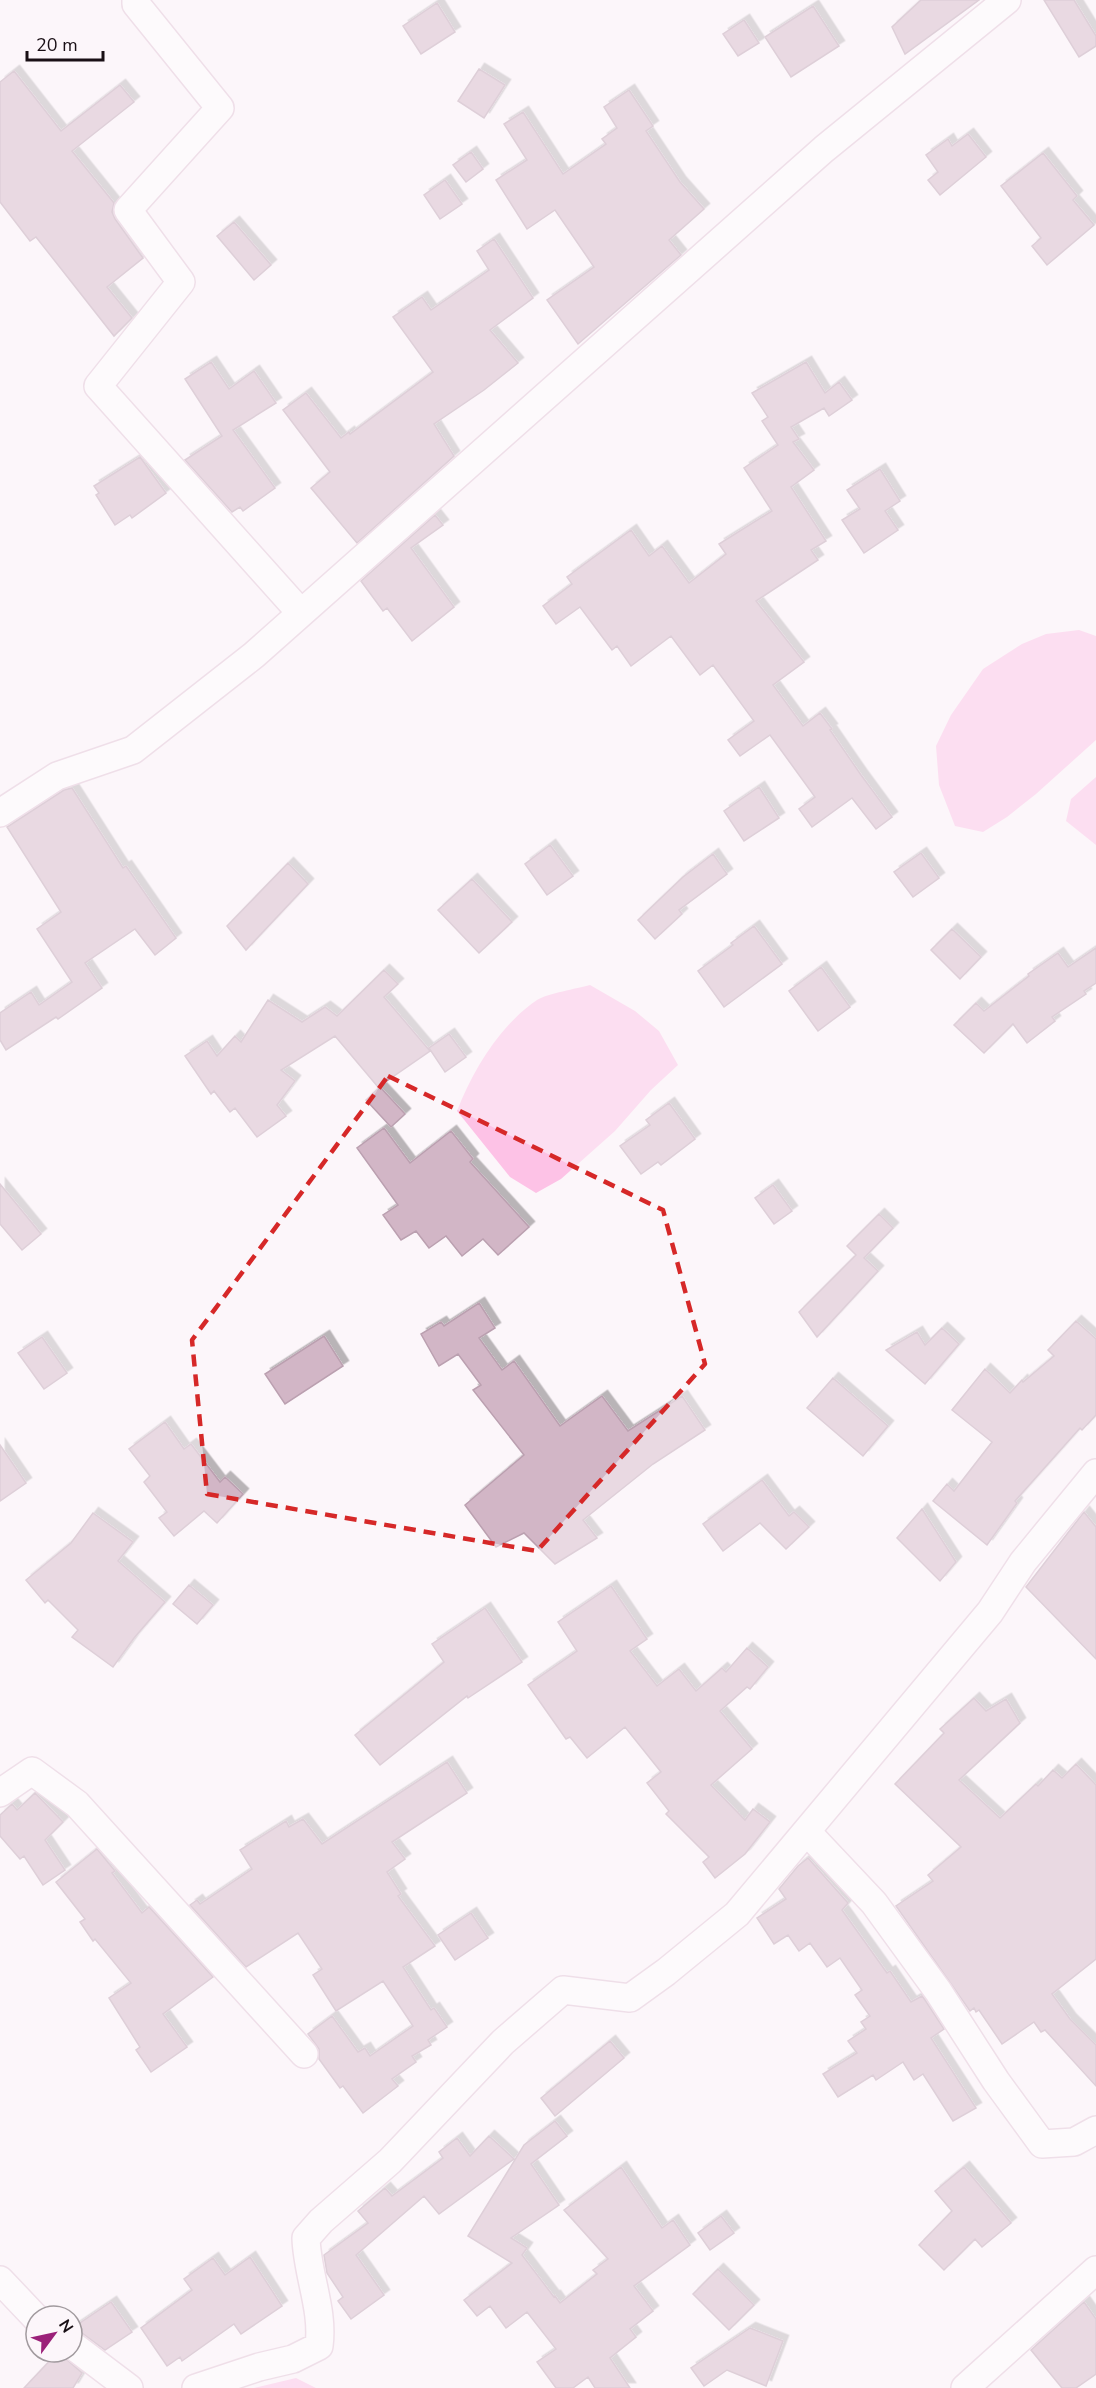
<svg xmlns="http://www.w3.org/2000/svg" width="1096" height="2388" viewBox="0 0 1096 2388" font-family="'Nunito Sans',sans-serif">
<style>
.water{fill:#fdc2e6}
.building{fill:#d2b6c6;stroke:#bba0b0;stroke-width:1.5;filter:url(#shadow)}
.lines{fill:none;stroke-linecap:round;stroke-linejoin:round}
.minor-casing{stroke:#e1c4d5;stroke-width:30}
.minor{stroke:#fff;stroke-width:27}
.marked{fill:none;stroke:#d62828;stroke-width:4.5;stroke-dasharray:12 8;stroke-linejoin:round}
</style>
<defs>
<filter id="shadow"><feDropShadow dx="5.5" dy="-5.5" stdDeviation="0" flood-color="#0004"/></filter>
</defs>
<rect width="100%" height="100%" fill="#fcf6fa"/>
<path class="water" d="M1079,630L1096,636V740L1036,794L1007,817L983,832L955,826L939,785L936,746L951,715L983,669L1022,644L1046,634Z
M1096,777V845L1066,821L1071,799Z
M590,985L635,1011L659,1031L678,1065L651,1090L615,1131L561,1179L536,1193L510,1177L457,1111C473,1070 500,1025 537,1000C549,993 576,989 590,985Z
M296,2378L316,2388H254Z"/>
<path class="building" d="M921,0H979L905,54L892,27Z
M1044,0H1074L1096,36V46L1079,57Z
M437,3L455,32L421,54L403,26Z
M813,6L839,46L791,77L765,37Z
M744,20L759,43L738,56L723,34Z
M479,69L505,85L484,118L458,101Z
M14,71L61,131L120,85L134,102L72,151L114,203L112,212L115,219L143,258L107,287L132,318L114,336L36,237L30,241L0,202V82Z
M629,90L653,126L646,131L680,182L704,209L669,240L681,255L578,344L547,300L594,267L555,210L527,229L496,180L527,160L504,124L523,112L563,174L606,144L602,139L617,128L604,107Z
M968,134L986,157L940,195L928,180L938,172L926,155L948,139L952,146Z
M471,152L483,169L466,182L453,165Z
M1043,153L1077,196L1073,200L1094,225L1047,265L1032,246L1041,238L1001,186Z
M445,180L462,204L440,219L424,195Z
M234,222L271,265L254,280L217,236Z
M494,239L533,298L490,330L518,363L484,390L434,424L454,456L357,543L311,488L330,472L283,410L306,393L341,438L349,432L350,434L433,372L393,317L422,297L431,310L489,270L477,251Z
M211,362L229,389L254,371L276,403L233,430L275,488L243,511L240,507L232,512L185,460L222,436L185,379Z
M806,362L825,393L839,382L852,400L829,416L824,408L791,427L799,439L793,442L814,470L791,487L826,541L811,550L818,560L756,601L804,662L773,685L803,726L820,713L832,729L830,730L861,775L892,817L876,829L852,798L812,827L799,809L815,797L770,735L740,756L728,740L754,721L713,665L700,675L671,636L631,666L617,646L612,650L580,607L556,624L543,606L572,584L567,577L631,530L649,556L662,546L689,583L726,554L719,544L772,511L744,468L778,445L762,421L768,417L752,393Z
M140,457L166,493L132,518L130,515L115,525L96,495L99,493L94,486Z
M880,469L900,501L885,511L898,530L864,553L842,520L860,509L847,490Z
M435,515L443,525L411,548L454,607L412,641L387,608L383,611L361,581Z
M759,787L779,818L744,841L724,811Z
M72,788L123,868L126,866L176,938L155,955L135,929L85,963L102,988L58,1019L56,1017L6,1050L0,1040V1013L31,992L39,1005L72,982L37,929L61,912L7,827L64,790Z
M550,845L573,876L547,895L525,864Z
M921,853L939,878L913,897L894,872Z
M713,854L727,874L679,910L682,914L655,939L638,920L683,877Z
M288,863L308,884L246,950L227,926Z
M472,879L512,922L479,953L438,910Z
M754,926L782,964L724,1007L698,971L733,945L731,943Z
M952,929L981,957L960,979L931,950Z
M1096,948V983L1084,991L1086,994L1052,1017L1055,1021L1027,1043L1013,1024L984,1053L954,1025L976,1003L984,1011L1029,976L1028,974L1058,953L1068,967Z
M821,967L850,1007L818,1031L789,991Z
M384,970L398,984L384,997L430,1051L378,1087L335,1036L281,1070L295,1081L277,1105L286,1116L257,1137L235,1108L230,1112L214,1091L211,1094L185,1056L207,1041L217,1056L235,1036L241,1042L268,1000L302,1022L325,1007L337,1016Z
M449,1034L466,1057L445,1072L429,1048Z
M380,1087L405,1114L391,1127L366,1100Z
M669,1103L695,1139L661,1165L658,1162L641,1174L620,1146L650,1125L646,1120Z
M384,1128L410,1163L451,1131L473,1159L470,1162L529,1227L498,1255L483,1239L462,1256L446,1236L429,1248L416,1231L401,1240L383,1215L398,1205L357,1148Z
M0,1184L41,1234L22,1250L0,1224Z
M773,1185L792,1211L774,1224L755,1198Z
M879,1214L893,1228L864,1258L878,1271L817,1337L799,1312L856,1255L847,1246Z
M479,1303L495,1328L479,1338L502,1370L514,1361L560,1426L602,1396L628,1431L682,1396L705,1430L653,1464L583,1520L597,1538L555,1564L524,1533L496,1547L465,1505L524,1455L473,1390L481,1385L458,1354L439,1366L421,1334L441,1322L444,1326Z
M1076,1321L1096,1339V1415L1082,1430L1080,1428L1015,1501L1017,1503L987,1545L933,1501L947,1484L954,1491L992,1442L952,1410L985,1369L1010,1393L1022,1380L1023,1382L1054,1356L1048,1350Z
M942,1328L959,1344L925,1384L886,1350L917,1332L925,1345Z
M324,1336L343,1366L285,1404L265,1374Z
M42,1337L67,1373L44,1389L18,1353Z
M833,1378L888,1426L863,1456L807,1408Z
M165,1422L184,1449L191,1444L220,1482L225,1477L243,1494L217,1523L204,1511L174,1536L159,1518L167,1512L144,1482L150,1476L129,1449Z
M0,1445L26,1483L0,1501Z
M762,1480L789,1516L794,1512L809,1527L786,1549L760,1523L723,1551L703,1524Z
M922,1509L956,1562L940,1581L897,1538Z
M1084,1512L1096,1527V1659L1026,1587Z
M93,1513L133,1542L118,1561L165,1602L134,1638L113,1667L72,1637L78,1630L48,1600L45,1603L26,1580L71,1543Z
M189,1585L213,1605L197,1624L173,1604Z
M611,1586L647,1639L630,1651L657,1686L679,1669L696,1691L722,1668L726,1672L747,1648L768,1667L750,1689L747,1687L720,1711L752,1749L711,1785L745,1820L753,1809L770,1822L745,1854L715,1878L703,1862L709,1857L666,1814L669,1811L647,1783L661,1772L625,1727L587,1758L570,1737L566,1739L528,1685L577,1651L558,1622Z
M485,1608L522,1662L468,1698L467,1696L380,1765L355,1735L444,1662L432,1644Z
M974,1698L986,1711L1006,1699L1020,1723L959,1780L1000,1818L1036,1784L1038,1786L1053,1770L1062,1778L1076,1764L1096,1785V1959L1052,1994L1070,2019L1096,2045V2086L1045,2030L1041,2032L1034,2022L1002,2044L979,2010L976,2012L974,2008L970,2011L896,1906L933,1881L928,1875L961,1847L895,1784L944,1733L940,1729Z
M447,1762L467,1793L392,1842L405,1859L387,1872L401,1894L398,1896L435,1946L403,1967L431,2010L434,2008L447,2027L428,2040L431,2045L412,2056L416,2062L392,2079L398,2086L363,2113L343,2086L340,2088L319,2059V2049L308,2034L332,2016L358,2052L365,2048L370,2056L413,2026L383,1981L336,2011L313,1975L322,1969L298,1933L246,1967L190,1905L197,1900L200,1904L252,1869L240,1850L286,1821L289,1827L303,1819L322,1844Z
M35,1793L63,1822L45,1840L65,1870L43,1885L24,1856L20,1859L0,1836V1815L12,1804L17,1810Z
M97,1849L115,1871L112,1873L142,1913L149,1907L213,1977L163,2014L187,2047L151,2072L136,2050L140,2047L109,1998L131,1983L95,1939L93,1941L80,1922L85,1919L56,1882Z
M808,1858L848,1903L842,1910L887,1973L890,1971L911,2002L922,1996L925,2000L944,2029L931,2038L976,2108L953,2121L923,2074L914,2080L903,2062L876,2080L873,2075L838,2097L823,2074L857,2053L848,2041L866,2029L861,2022L870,2016L855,1995L862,1990L840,1958L827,1967L810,1943L799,1951L788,1935L774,1944L757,1918L786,1899L779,1889L798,1866Z
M471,1913L488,1938L455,1960L438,1935Z
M610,2041L624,2058L555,2116L541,2098Z
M555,2121L567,2136L531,2164L559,2205L511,2238L527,2248L522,2255L554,2297L555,2296L560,2303L597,2274L593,2270L608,2259L564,2210L621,2167L662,2228L673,2220L690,2245L634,2286L653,2311L630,2329L636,2337L610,2358L630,2388H595L588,2377L573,2388H556L537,2362L556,2349L527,2312L506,2328L490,2306L477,2316L464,2300L512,2263L468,2236L524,2145Z
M489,2136L514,2159L439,2214L424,2196L356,2255L384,2295L351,2319L338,2301L343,2297L327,2273L324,2255L368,2223L358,2211L385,2188L392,2196L443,2158L439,2152L457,2138L470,2156Z
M964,2167L1011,2223L982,2247L975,2239L944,2270L919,2245L952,2211L935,2191Z
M721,2216L734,2233L710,2250L698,2233Z
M250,2257L282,2306L241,2334L234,2324L182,2361L180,2357L167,2366L141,2328L192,2290L184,2279L213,2258L225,2275Z
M718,2269L754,2305L729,2330L693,2294Z
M111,2302L132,2332L105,2350L74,2327Z
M1084,2302L1096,2319V2374L1076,2388H1062L1031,2350Z
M750,2328L783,2341L766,2386L727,2370L704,2386L691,2368Z
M58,2352L82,2373L73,2388H24Z"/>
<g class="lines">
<defs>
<path id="minor" d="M136,0V4L220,108L128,210L181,282L98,386L301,613
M0,813L57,776L133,750L254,655L824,149L1007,0
M0,1793L32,1771L77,1804L304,2054
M808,1833L874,1903L938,1991L996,2081L1042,2144L1074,2142L1096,2130
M0,2280L36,2318
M72,2345L129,2388
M196,2388L259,2367L293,2359L319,2346C324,2310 307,2274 306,2238L321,2221L390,2161L503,2042L563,1990L630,1998L666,1972L737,1914L990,1612L1023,1562L1096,1473
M965,2388L1096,2270"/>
</defs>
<use href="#minor" class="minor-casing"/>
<use href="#minor" class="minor"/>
</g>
<path d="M0 0H1096V2388H0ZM388,1076L663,1210L705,1364L537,1551L207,1494L192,1340Z" fill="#fcf6fa" fill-opacity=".55" fill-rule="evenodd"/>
<path class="marked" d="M388,1076L663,1210L705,1364L537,1551L207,1494L192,1340Z"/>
<g transform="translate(54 2334) rotate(57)"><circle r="28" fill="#fcf6fa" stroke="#a19a9e" stroke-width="1.5"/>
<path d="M0-4.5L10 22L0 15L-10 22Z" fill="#9b2179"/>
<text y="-9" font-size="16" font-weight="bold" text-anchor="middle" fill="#190f15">N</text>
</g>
<path d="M27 51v9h76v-9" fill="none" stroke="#190f15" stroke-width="3"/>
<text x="36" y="51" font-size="18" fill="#190f15" stroke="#fcf6fa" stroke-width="4.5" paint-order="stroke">20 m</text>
</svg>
